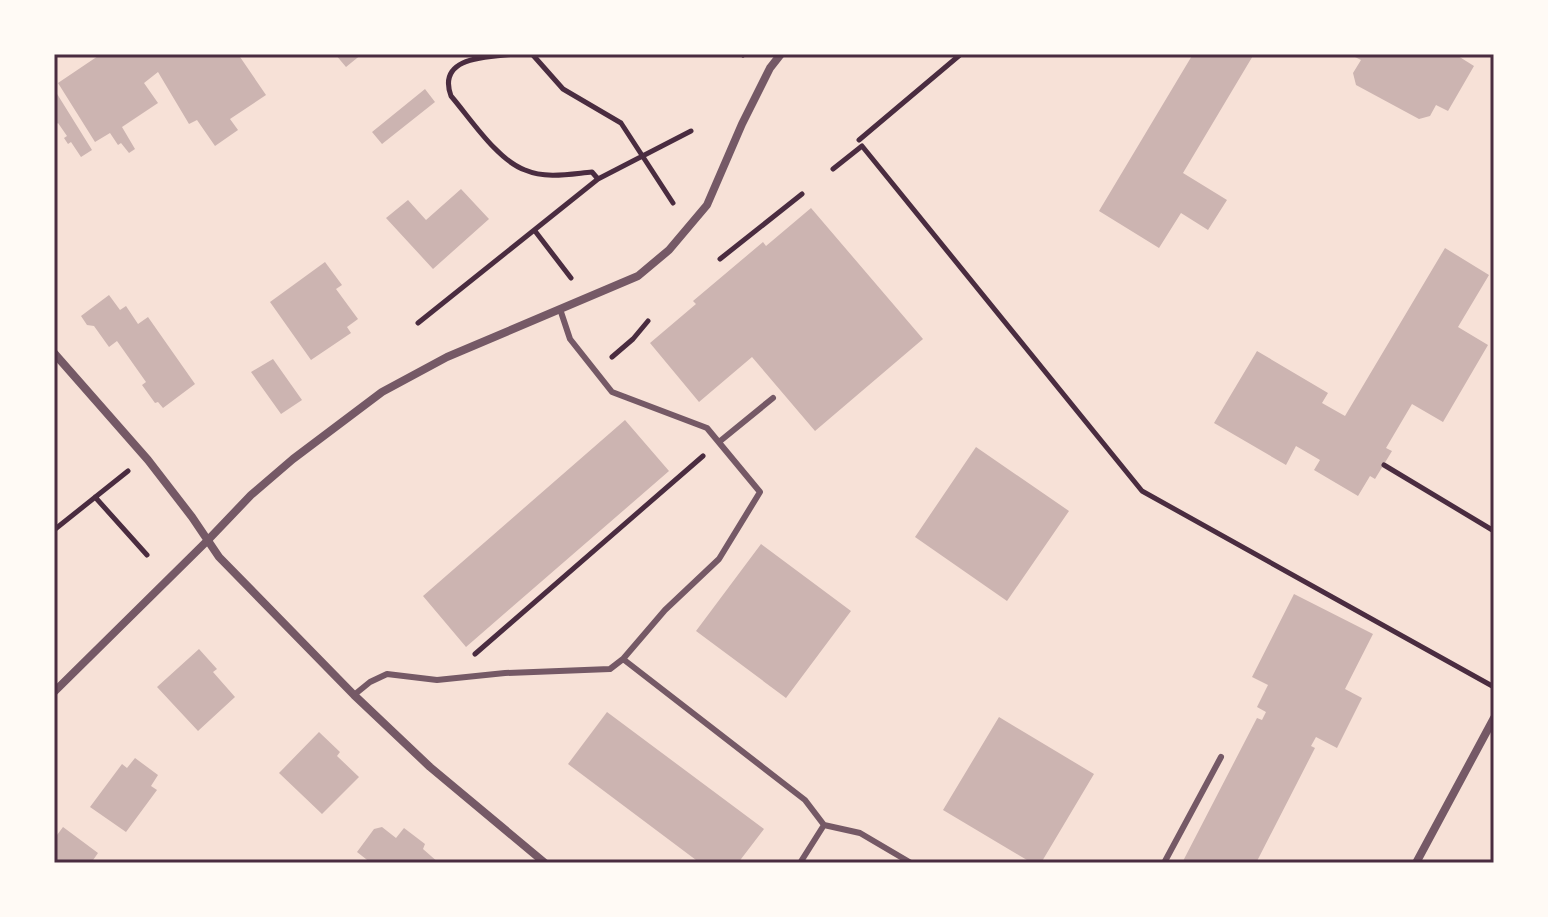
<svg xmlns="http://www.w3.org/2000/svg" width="1548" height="917" viewBox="0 0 1548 917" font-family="'PT Sans Narrow',sans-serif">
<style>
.building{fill:#ccb4b1}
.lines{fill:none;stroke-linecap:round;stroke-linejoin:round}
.path{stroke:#4a2c40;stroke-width:5}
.service{stroke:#755966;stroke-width:6}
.minor{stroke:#755966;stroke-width:8}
.neatline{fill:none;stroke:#4a2c40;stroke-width:3}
</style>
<rect width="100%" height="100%" fill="#f7e1d7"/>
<path class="building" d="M101,54H238L266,95L230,119L238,130L215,146L197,120L189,124L158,72L144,83L158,103L122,127L135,149L129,153L121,143L118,145L110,133L95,142L58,83Z
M335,54H362L346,67Z
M1193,54H1254L1183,173L1227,200L1208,230L1181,213L1159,248L1099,211Z
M1349,54H1459L1458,56L1474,66L1448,111L1436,105L1430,116L1419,119L1356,85L1353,73L1361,60Z
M54,89L92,150L81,157L71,142L68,144L64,138L67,136L58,123L54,126Z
M425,89L435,102L382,144L372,132Z
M461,189L489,219L433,269L386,218L408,200L426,220Z
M811,208L923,339L815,431L752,357L699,402L650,343L696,304L693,301L763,242L766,246Z
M1445,248L1489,275L1458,327L1488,345L1443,422L1412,404L1386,448L1392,451L1375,479L1370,476L1358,496L1314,470L1320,460L1296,446L1286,465L1214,423L1257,351L1328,393L1322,403L1345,416Z
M325,262L342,285L336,289L358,319L347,327L351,333L311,360L270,302Z
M109,295L120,310L126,306L138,324L148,317L195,384L163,408L158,402L155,403L142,385L146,382L117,341L109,347L94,326L87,325L81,316Z
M273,359L302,400L281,414L251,372Z
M625,420L669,471L466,647L423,596Z
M976,447L1069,511L1007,601L915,537Z
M761,544L851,611L786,698L696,631Z
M1294,594L1373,634L1345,689L1362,698L1337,748L1316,737L1311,746L1315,748L1256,863H1182L1257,718L1262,720L1266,712L1257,707L1268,685L1252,677Z
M199,649L217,669L213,672L235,697L198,731L157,687Z
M607,712L764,829L738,863H700L568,764Z
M999,717L1094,774L1041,863H1032L943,810Z
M319,732L340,752L337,756L359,777L322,814L279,773Z
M135,758L158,775L151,786L157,790L126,832L90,807L122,764L127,768Z
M63,827L98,853L91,863H54V839Z
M382,827L396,838L404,828L425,844L423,849L439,863H371L357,852L374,829Z"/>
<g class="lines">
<path class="path" d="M516,54C491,57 436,55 451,96C470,118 497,160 525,170C546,179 570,174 592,172L598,179
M532,54L563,89L621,123L673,203
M742,54L743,55
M859,140L961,54
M833,169L862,146L1142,491L1494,687
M535,231L571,278
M720,259L802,194
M418,323L598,179L691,131
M612,357L633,339L648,321
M1384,465L1494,531
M95,497L147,555
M54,530L128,471
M475,654L703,456"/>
<path class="service" d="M719,442L773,398
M623,659L805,800L824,825L860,833L911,863
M354,695L370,682L387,674L437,680L505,673L610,669L623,659L665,610L719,559L760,492L707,428L612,392L570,339L560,309
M800,863L824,825
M1164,863L1221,757"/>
<path class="minor" d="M54,353L148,460L192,517L219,557L354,695L430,767L545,863
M54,692L208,540L251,495L293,459L382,392L447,357L638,276L669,250L707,205L742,124L770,68L781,54
M1416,863L1494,718"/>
</g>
<rect width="1548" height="917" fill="none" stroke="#fffaf5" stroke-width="112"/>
<rect x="56" y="56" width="1436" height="805" class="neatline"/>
</svg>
